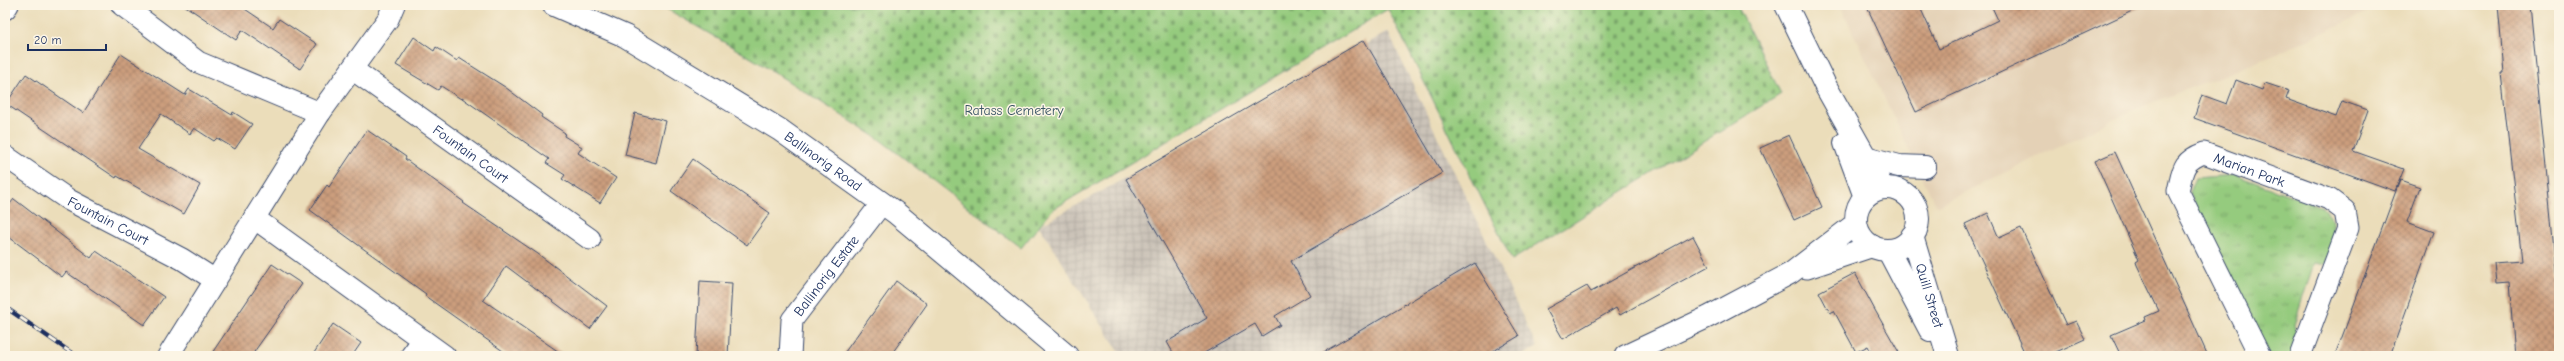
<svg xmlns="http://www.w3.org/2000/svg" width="2564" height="361" viewBox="0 0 2564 361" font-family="'Comic Neue',sans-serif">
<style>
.built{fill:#e4d1b6}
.industrial{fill:url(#industrial-grid)}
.grass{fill:url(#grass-tufts);stroke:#587d6e}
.cemetery{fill:url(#cemetery-stones);stroke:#587d6e}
.building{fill:url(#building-cross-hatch)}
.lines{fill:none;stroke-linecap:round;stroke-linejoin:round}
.minor-casing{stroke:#3a496c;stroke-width:23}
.tertiary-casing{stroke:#3a496c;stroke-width:24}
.secondary-casing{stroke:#3a496c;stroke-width:24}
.minor{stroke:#fff;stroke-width:21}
.tertiary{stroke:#fff;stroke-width:22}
.secondary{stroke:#fff;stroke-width:22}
.rail-casing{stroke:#1b2f5e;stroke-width:4.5}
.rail{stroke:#fcf5e5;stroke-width:3;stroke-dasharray:9;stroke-linecap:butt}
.labels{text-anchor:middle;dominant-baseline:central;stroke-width:3;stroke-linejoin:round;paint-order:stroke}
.park-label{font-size:14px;fill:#3a5666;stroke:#fcf5e5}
.street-label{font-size:14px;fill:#1b2f5e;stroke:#fcf5e5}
</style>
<defs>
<pattern id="industrial-grid" width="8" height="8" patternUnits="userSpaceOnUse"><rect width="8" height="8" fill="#cbc3b8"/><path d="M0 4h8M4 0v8" fill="none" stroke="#aea8a1"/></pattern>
<pattern id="grass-tufts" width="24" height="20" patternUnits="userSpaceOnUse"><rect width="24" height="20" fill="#95cb7e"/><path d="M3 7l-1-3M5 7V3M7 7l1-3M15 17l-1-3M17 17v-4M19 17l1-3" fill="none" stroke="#79a56a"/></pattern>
<pattern id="cemetery-stones" width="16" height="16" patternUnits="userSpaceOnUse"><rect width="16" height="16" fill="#95cb7e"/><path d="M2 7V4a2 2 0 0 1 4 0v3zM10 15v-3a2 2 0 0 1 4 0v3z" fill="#79a56a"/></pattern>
<pattern id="building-cross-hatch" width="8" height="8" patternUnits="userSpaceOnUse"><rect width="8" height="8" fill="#cc9e7d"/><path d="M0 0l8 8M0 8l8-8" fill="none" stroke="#a5816a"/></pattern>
</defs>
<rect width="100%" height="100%" fill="#fcf5e5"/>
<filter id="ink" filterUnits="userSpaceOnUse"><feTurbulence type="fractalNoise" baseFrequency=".025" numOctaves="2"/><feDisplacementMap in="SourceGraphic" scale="8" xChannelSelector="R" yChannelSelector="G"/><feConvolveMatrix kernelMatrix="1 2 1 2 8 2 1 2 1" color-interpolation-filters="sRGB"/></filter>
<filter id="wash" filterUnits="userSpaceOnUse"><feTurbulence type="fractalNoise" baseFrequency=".012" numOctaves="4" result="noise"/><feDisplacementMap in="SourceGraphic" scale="16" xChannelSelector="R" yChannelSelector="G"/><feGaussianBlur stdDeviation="0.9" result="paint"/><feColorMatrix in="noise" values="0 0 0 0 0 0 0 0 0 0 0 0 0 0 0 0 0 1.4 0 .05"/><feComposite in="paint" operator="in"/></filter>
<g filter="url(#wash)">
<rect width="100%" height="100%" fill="#ebddba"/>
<path class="built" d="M1840,5H2382L2272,56L2131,111L1936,206Z"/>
<path class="industrial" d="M1388,32L1537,347L1521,356H1122L1039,226Z"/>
<path class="grass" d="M2235,175L2322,207L2333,220V246L2325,265L2314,263L2294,325L2298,340L2293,356H2269L2189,192L2195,178Z"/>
<path class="cemetery" d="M660,5H1737L1781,94L1512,260L1388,9L1052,210L1021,248L879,139L753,59Z"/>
<g id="blocks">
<path class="building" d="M184,5H239L273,28L279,19L317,44L300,69L242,30L236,40Z
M1866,5H1919L1939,49L1998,20L1991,5H2145L1916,112Z
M2498,5H2530L2559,300V356H2515L2509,282L2496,283L2494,263L2522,261L2501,73H2504Z
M414,37L434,51L436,47L457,61L459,58L505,87L542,115L541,117L565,133L564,136L582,147L578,153L616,178L600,203L562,179L565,175L546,163L549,159L462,98L461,99L441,86L438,90L396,65Z
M1364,40L1442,173L1291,261L1310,295L1275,316L1280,325L1262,336L1255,324L1199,356H1175L1167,342L1207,318L1126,179Z
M121,54L185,95L189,89L232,115L233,112L252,124L235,149L217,138L214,141L194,128L190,134L161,114L138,149L200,185L184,214L117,176L116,178L6,104L26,74L83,113Z
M2236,80L2262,90L2265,83L2289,91L2286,99L2336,117L2342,101L2368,110L2353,151L2404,169L2395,191L2194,118L2202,95L2227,104Z
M635,113L666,121L656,163L625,155Z
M367,130L406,157L405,159L464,202L463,203L538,254L607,306L590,329L506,266L483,300L565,356H510L425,296L426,294L310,210L327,185L329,187Z
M1789,135L1822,207L1794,220L1760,148Z
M2115,152L2194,325L2208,356H2121L2111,335L2146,320L2145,317L2159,311L2137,265L2136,262L2139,260L2095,161Z
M693,159L770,213L747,245L671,191Z
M2400,180L2420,187L2407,222L2434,232L2390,356H2335Z
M14,199L91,258L96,251L164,297L144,325L66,272L62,277L5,234V210Z
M1988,213L1999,238L2021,228L2066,325L2076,321L2085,339L2047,356H2026L1965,224Z
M1693,236L1709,266L1620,315L1616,308L1563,339L1546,309L1587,286L1591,292Z
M1475,263L1519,336L1485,356H1317Z
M272,264L302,284L254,352L260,356H210Z
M1855,273L1876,312L1901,356H1873L1868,346L1856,352L1834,311L1830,313L1819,292Z
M700,281L732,283L728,356H696Z
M896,281L927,304L903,338L890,356H842Z
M333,324L361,343L352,356H312Z"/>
</g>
</g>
<g filter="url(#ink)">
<use href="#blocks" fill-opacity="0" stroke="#3a496c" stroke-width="1"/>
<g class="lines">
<defs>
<g id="minor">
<path d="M122,5L198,62L320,113"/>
<path d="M5,9L8,5"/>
<path id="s1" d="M352,69L590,239"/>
<path id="s2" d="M5,156L69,200L182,259L215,280"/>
<path d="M254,218L445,356"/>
<path d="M1807,268L1873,246"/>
<path d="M168,356L320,113L388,19L394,5"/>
<path d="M411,356L423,340"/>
<path id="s3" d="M790,356L792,320L882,203"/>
<path d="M1625,356L1708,317L1791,273L1856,223"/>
<path id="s4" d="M2260,356L2178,191C2183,170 2182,161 2204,153L2329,199L2345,211L2348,228L2300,356"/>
</g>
<g id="tertiary">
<path id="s5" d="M554,5L625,36L780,130L896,213L1067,356"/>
</g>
<g id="secondary">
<path d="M1786,5L1825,85L1883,188"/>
<path d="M1845,143L1865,197"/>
<path d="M1865,157L1899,166L1925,167"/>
<circle cx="1887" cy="219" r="31"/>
<path id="s6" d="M1912,236L1948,356"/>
<path d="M1888,250L1930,330"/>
</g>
</defs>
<use href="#minor" class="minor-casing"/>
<use href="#tertiary" class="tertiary-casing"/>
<use href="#secondary" class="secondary-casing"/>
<use href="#minor" class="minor"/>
<use href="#tertiary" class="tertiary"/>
<use href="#secondary" class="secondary"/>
<defs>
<path id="rail" d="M5,307L76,356"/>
</defs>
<use href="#rail" class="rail-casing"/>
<use href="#rail" class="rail"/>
</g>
</g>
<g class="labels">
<g class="park-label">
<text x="1014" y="110">Ratass Cemetery</text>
</g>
<g class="street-label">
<text stroke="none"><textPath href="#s1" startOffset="146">Fountain Court</textPath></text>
<text stroke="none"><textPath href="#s5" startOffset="312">Ballinorig Road</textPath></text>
<text stroke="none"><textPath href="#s4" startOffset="282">Marian Park</textPath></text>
<text stroke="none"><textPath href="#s2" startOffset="122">Fountain Court</textPath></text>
<text stroke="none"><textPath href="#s3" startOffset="92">Ballinorig Estate</textPath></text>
<text stroke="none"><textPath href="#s6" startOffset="62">Quill Street</textPath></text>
</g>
</g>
<rect width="2564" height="361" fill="none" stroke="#fcf5e5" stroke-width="20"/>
<path d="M28 44v6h78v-6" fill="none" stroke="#1b2f5e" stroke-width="2"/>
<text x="34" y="44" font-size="12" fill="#1b2f5e" stroke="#fcf5e5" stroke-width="3" paint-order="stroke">20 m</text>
</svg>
